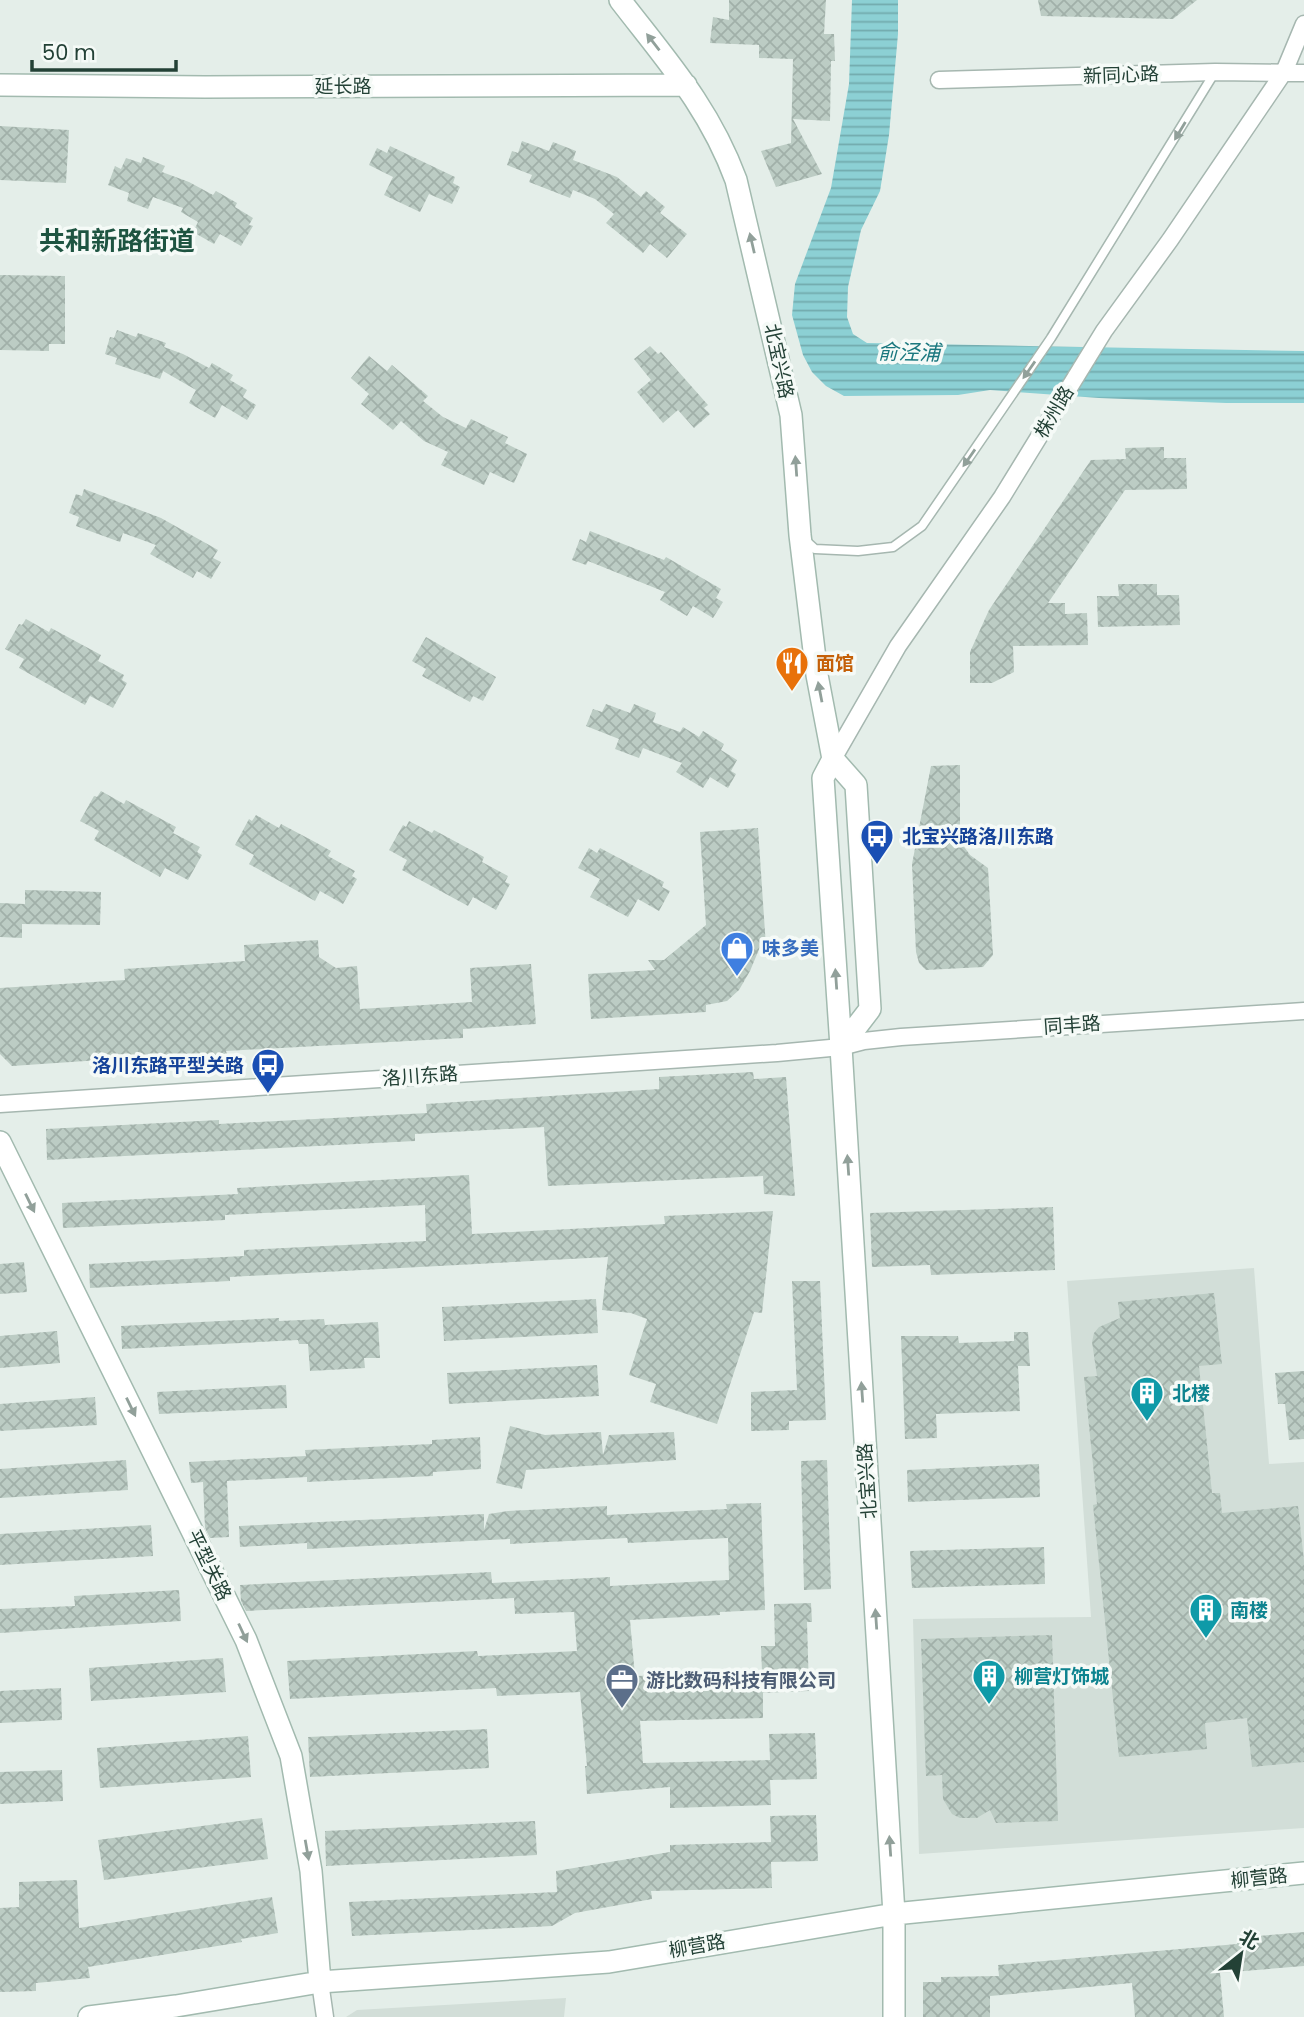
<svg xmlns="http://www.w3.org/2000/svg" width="1304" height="2017" viewBox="0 0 1304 2017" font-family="Poppins,'Noto Sans SC',sans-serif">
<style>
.built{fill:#d2ded8}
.water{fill:url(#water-rules)}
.building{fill:url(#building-cross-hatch)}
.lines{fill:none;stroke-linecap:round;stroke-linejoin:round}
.lane-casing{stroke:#a6b7b0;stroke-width:11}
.street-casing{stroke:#a6b7b0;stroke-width:19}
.secondary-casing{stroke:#a2baaf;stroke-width:24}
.lane{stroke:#fff;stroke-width:8}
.street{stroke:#fff;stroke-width:16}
.secondary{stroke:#fff;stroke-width:21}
.oneway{fill:#91a09a}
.labels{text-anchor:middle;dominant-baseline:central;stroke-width:7;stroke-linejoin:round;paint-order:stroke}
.street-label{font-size:19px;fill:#234136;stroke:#f5faf7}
.food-label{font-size:19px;font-weight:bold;fill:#c56008;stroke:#f5faf7;text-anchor:start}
.transit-label{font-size:19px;font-weight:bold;fill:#164399;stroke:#f5faf7;text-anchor:start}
.shop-label{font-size:19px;font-weight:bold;fill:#366cbe;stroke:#f5faf7;text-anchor:start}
.culture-label{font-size:19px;font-weight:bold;fill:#0d838f;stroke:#f5faf7;text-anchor:start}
.service-label{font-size:19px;font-weight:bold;fill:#4e5e75;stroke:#f5faf7;text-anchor:start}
.water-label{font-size:21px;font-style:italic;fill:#1b787f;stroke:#f5faf7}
.district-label{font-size:26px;font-weight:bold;fill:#1e5441;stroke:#f5faf7}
</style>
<defs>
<pattern id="water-rules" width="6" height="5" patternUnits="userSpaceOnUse" patternTransform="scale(1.75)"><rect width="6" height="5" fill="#8cd0d4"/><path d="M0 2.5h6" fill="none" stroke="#72aaad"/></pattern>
<pattern id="building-cross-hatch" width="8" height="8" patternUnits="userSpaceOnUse" patternTransform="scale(1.75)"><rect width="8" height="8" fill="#bcccc4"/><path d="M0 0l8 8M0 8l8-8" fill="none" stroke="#a1b0a9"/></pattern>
</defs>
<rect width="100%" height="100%" fill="#e4eee9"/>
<path class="built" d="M1254,1268L1269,1464L1304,1462V1828L919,1854L913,1619L1091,1617L1067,1281Z
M566,1998L564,2017H346L357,2010Z"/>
<path class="water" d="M852,0H898V34L889,135L880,191L861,230L848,287L847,317L853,334L867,343L1304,351V403H1226L1099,398L990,390L958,395L844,396L826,386L812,372L803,355L792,315L795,284L831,188L849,84Z"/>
<path class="building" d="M729,0H826L824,34H834L835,61H831L830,121L793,119L822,174L776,187L761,151L791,143L793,59L759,58V45L710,43L713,17L729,20Z
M1038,0H1197L1173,19L1041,16Z
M0,126L69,130L66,183L0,180Z
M522,141L549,151L553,142L576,151L573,160L617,177L641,197L646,191L665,207L660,213L687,234L667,258L650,244L643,253L606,223L614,214L595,199L573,190L570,198L529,182L532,175L507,165L512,151L518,153Z
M390,146L455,177L453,183L460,187L452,204L429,194L420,212L384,195L393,177L369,165L377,148L387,153Z
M143,157L165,166L162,172L189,182L213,195L216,191L237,203L235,207L253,218L249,225L253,226L241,246L220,234L214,244L193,232L198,222L181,212L183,208L153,197L148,209L127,201L129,193L108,185L115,166L121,169L126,158L141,163Z
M0,275L65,276V344H49V351L0,350Z
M117,330L136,337L138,333L166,343L164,347L183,354L209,368L212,363L233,375L230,380L247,390L243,397L256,405L247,420L222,405L215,418L189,403L196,390L163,371L160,379L115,364L117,358L105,354L110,337L114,338Z
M650,346L658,354L661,352L708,405L704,408L710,414L694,428L678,410L663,423L637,392L651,380L634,359Z
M369,356L387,371L392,365L428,396L423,401L443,417L466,428L471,419L508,437L505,443L527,454L514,483L490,472L484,485L441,465L448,452L424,441L401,421L393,430L361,404L369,394L351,378Z
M1164,447V458H1186L1187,489L1125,490L1048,603H1065V614L1087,613L1088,645L1013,646L1014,672L992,683H970V652L989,610L1091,460L1126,459L1125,448Z
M84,489L161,518L218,550L213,558L221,562L211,579L197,571L193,578L150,554L156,545L123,533L120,542L76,526L79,517L69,513L76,494L82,496Z
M590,531L664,560L666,557L721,589L716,598L723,602L713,618L693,606L687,616L660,600L665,592L588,561L586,565L572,560L580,539L586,542Z
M1118,584H1157V595H1179L1180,625L1098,627L1097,596H1119Z
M26,619L49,632L51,628L101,655L98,661L124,675L122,680L127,683L113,708L90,696L85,705L19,668L24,659L5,649L19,624L22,625Z
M426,637L496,677L483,701L473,696L470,702L422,676L426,669L412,661Z
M606,704L630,713L634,704L656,713L653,722L680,732L683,727L699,737L703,731L724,744L721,750L737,760L731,771L736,774L728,788L710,777L703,788L676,772L682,763L643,748L639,758L615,749L619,739L586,726L593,709L602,712Z
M960,765V836L962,844L970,855L988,868L993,955L983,967L926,970L919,963L916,952L912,864L931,766Z
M101,791L124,804L126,800L176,827L173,833L200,847L197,852L202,855L188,880L165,868L160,877L94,840L99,831L80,821L94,796L97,797Z
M256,815L279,828L281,824L315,842L331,851L328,856L355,871L352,876L357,879L343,904L320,891L315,901L249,864L254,855L235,845L249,819L252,821Z
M409,821L432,833L434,830L484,857L482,862L508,876L505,882L510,884L496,910L473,897L468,906L402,870L407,860L389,850L403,825L406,827Z
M758,828L766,947H760L750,971L739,990L727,1001L706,1005V1012L591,1019L588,974L655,970L648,960H664L706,925L700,832Z
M589,848L597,853L600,848L664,882L662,887L670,891L659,911L638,899L628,917L590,897L600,879L578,868Z
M25,890L101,892L100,925L22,924V938L0,937V903L25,904Z
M318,940L319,957L336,968L357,966L360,1009L472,1002L470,968L531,964L536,1024L463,1029V1038L226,1051L227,1054L130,1061V1058L12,1066L0,1054V988L125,980L124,969L245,961L244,945Z
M753,1072L754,1079L786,1077L795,1196L764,1194L763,1176L548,1186L544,1127L415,1134V1141L47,1160L46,1129L219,1120V1124L427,1113L426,1104L659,1089V1077Z
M469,1175L472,1234L665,1224L664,1216L773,1211L762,1313L754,1312L717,1424L650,1402L656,1384L629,1375L647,1319L631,1313L602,1310L608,1257L230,1277V1281L90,1288L89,1264L244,1256V1250L426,1241L425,1205L225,1215V1220L63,1228L62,1203L238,1194L237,1188Z
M1053,1207L1055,1270L931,1275L930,1265L872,1267L870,1213Z
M24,1262L27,1292L0,1294V1264Z
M792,1281H820L826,1420L789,1421V1430L751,1431V1392L797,1390Z
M1214,1293L1222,1364L1199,1366L1212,1493H1220L1222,1513L1298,1506L1304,1561V1762L1252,1767L1247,1718L1205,1723L1207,1749L1119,1757L1093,1505L1097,1504L1084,1377L1097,1376L1092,1342L1094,1333L1099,1327L1120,1318L1118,1302Z
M596,1299L598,1333L444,1341L442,1307Z
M279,1318V1321L324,1319L325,1325L378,1322L380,1358H364L365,1368L310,1371L308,1344H299L298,1340L122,1349L121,1326Z
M57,1331L60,1363L0,1368V1336Z
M1014,1332H1028L1030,1366H1018L1020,1411L936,1414L937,1438L905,1439L901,1336H958L959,1343L1014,1341Z
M597,1365L599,1396L449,1404L447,1373Z
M1304,1371V1439L1289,1440L1285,1404H1278L1275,1373Z
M286,1385L287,1408L159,1414L157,1392Z
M95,1397L97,1425L0,1431V1404Z
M510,1426L545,1435L601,1432L603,1455L609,1435L674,1432L676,1460L526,1470L522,1489L496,1483Z
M480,1437L481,1469L433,1472V1476L307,1482V1477L227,1481L229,1537L210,1538L205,1528L203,1482L191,1483L189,1462L306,1456L305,1450L432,1444V1440Z
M126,1460L128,1490L0,1498V1469Z
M827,1460L831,1589L804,1590L801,1461Z
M1039,1464L1040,1497L908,1502L907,1470Z
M761,1503L765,1610L720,1612V1615L630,1620L635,1676L762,1672L761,1646H775L774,1604L811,1603L812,1622H807L809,1691L763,1693V1718L640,1721L643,1763L770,1760L769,1734L815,1733L817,1779L770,1780L771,1805L670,1808V1787L587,1794L585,1766H587L580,1692L497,1696L496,1688L290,1699L287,1661L477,1651L478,1656L577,1651L574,1612L515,1614L514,1598L246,1611L241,1601L240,1585L491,1572L492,1583L610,1577V1586L729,1580L728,1538L628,1543L627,1538L510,1544V1539L307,1549V1543L240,1547L239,1526L484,1514V1530L489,1514L508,1511L607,1506V1515L727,1509L726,1504Z
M151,1525L153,1556L0,1565V1534Z
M1044,1547L1045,1584L912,1588L910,1551Z
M179,1590L181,1621L0,1633V1609L75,1606L74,1596Z
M1052,1635L1058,1821L996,1823L990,1810L977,1818H960L952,1814L943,1799L942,1775L926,1776L921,1639Z
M223,1658L226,1692L91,1701L89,1668Z
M61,1688L62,1720L0,1723V1691Z
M487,1729L489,1768L310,1777L308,1737Z
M248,1736L251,1777L100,1788L97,1748Z
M62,1770L63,1801L0,1804V1772Z
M816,1815L818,1861L771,1862L772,1888L651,1891L652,1899L575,1913L552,1926L352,1936L349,1902L557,1892L556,1871L670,1852V1845L771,1842L770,1816Z
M262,1818L268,1859L104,1880L98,1840Z
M535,1821L537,1855L326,1866L325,1831Z
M77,1880L79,1928L272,1897L278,1933L241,1939L242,1942L88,1967L90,1978L36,1983V1991L0,1992V1908L19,1907V1882Z
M1304,1932V1966L1220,1973L1224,2017H1135L1132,1983L990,1996V2017H923V1982H941V1977L999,1976L998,1965L1237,1944V1938Z"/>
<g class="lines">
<defs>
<path id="lane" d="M804,539L815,549L858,551L893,547L922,526L1051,338L1215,72"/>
<path id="street" d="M939,80L1215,72L1304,73
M833,759L898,646L1002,497L1104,331L1170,240L1284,72L1304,24
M0,1104L777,1053L841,1047L864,1041L901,1037L1304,1011
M320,1982L325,2017"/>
<path id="secondary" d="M620,0C667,61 709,107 736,180L791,415L800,535L817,675L833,759L856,785L870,1009L841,1047L894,1914V2017
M0,85L205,87L686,85
M833,759L823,778L841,1047
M0,1142L246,1640L291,1756L311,1871L320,1982
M89,2017L176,2006L320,1982L609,1962L894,1914L1304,1873"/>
</defs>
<use href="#lane" class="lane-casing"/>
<use href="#street" class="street-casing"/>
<use href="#secondary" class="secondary-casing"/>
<use href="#lane" class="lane"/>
<use href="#street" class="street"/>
<use href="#secondary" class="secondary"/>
</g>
<defs><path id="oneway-solid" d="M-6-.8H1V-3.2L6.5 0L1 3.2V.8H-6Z" transform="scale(1.75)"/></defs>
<g class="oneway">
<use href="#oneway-solid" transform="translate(653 42) rotate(-128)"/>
<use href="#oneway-solid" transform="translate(1180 131) rotate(121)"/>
<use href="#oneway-solid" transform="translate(752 243) rotate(-103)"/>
<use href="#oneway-solid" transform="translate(1029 370) rotate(125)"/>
<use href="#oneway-solid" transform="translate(969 458) rotate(125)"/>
<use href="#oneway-solid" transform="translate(796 466) rotate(-94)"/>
<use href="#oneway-solid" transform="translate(820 692) rotate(-101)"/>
<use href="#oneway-solid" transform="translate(836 979) rotate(-94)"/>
<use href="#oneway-solid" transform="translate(848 1165) rotate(-94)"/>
<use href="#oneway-solid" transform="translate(30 1203) rotate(64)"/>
<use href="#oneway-solid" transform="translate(862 1392) rotate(-94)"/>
<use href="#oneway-solid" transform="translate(131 1407) rotate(64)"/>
<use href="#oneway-solid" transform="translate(876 1619) rotate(-94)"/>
<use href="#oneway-solid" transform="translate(243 1633) rotate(65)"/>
<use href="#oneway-solid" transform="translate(890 1846) rotate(-94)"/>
<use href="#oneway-solid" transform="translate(307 1850) rotate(80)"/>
</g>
<defs>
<symbol id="restaurant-pin" viewBox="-11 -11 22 30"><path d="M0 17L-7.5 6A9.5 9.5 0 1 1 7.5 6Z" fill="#e8710a" stroke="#f5faf7"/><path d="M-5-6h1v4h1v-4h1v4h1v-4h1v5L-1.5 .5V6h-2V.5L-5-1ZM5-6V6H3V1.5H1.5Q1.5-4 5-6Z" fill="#fff"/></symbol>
<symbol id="bus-pin" viewBox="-11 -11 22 30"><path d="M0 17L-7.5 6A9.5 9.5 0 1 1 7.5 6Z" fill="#1a4fb4" stroke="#f5faf7"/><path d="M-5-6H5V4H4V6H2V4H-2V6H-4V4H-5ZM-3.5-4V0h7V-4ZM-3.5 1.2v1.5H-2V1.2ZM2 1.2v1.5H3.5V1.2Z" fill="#fff"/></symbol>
<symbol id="shop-pin" viewBox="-11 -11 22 30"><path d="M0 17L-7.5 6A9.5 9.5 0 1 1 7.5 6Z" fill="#3f7fe0" stroke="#f5faf7"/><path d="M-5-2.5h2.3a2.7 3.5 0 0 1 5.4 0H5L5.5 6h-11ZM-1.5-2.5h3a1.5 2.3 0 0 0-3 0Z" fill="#fff"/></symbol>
<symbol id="building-pin" viewBox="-11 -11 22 30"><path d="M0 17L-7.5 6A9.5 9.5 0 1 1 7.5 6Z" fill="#0f9aa8" stroke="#f5faf7"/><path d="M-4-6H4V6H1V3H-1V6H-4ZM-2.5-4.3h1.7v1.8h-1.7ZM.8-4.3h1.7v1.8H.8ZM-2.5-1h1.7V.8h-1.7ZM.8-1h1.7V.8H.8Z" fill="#fff"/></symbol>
<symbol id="office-pin" viewBox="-11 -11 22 30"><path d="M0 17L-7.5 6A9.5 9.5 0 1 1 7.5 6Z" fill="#5c6f8a" stroke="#f5faf7"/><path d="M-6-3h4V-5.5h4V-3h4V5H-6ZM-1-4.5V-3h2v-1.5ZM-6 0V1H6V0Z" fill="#fff"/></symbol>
</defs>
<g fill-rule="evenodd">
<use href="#restaurant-pin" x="773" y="644" width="38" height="52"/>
<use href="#bus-pin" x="858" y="817" width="38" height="52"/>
<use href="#shop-pin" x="718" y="929" width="38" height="52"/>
<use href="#bus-pin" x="249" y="1046" width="38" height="52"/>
<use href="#building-pin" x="1128" y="1374" width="38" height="52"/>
<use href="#building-pin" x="1187" y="1591" width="38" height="52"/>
<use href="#building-pin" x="970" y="1657" width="38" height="52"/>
<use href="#office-pin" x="603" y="1661" width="38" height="52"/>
</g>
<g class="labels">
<g class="street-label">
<text transform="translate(1121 75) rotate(-2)">新同心路</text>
<text x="343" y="86">延长路</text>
<text transform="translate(779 361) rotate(78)">北宝兴路</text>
<text transform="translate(1054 412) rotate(-59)">株州路</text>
<text transform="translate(1072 1025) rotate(-4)">同丰路</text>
<text transform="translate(420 1076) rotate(-4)">洛川东路</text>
<text transform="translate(867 1481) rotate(-94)">北宝兴路</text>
<text transform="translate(209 1565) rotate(64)">平型关路</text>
<text transform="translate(1259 1878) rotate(-6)">柳营路</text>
<text transform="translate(697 1946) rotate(-10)">柳营路</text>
</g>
<g class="food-label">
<text x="816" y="663">面馆</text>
</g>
<g class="transit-label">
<text x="902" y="836">北宝兴路洛川东路</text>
<text x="244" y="1065" text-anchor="end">洛川东路平型关路</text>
</g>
<g class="shop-label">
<text x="762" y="948">味多美</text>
</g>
<g class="culture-label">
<text x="1172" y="1393">北楼</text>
<text x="1230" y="1610">南楼</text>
<text x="1014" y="1676">柳营灯饰城</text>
</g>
<g class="service-label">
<text x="646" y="1680">游比数码科技有限公司</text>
</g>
<g class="water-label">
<text transform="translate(909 352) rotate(1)">俞泾浦</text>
</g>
<g class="district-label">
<text x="117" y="241">共和新路街道</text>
</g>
</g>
<g transform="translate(1241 1954) rotate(30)" stroke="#f5faf7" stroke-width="5" paint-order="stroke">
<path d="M0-5L12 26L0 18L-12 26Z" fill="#234136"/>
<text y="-10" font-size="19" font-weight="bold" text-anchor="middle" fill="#234136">北</text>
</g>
<path d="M32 60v10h144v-10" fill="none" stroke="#234136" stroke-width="3.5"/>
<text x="42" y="60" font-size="21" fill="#234136" stroke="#f5faf7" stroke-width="5" paint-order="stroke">50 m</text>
</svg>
